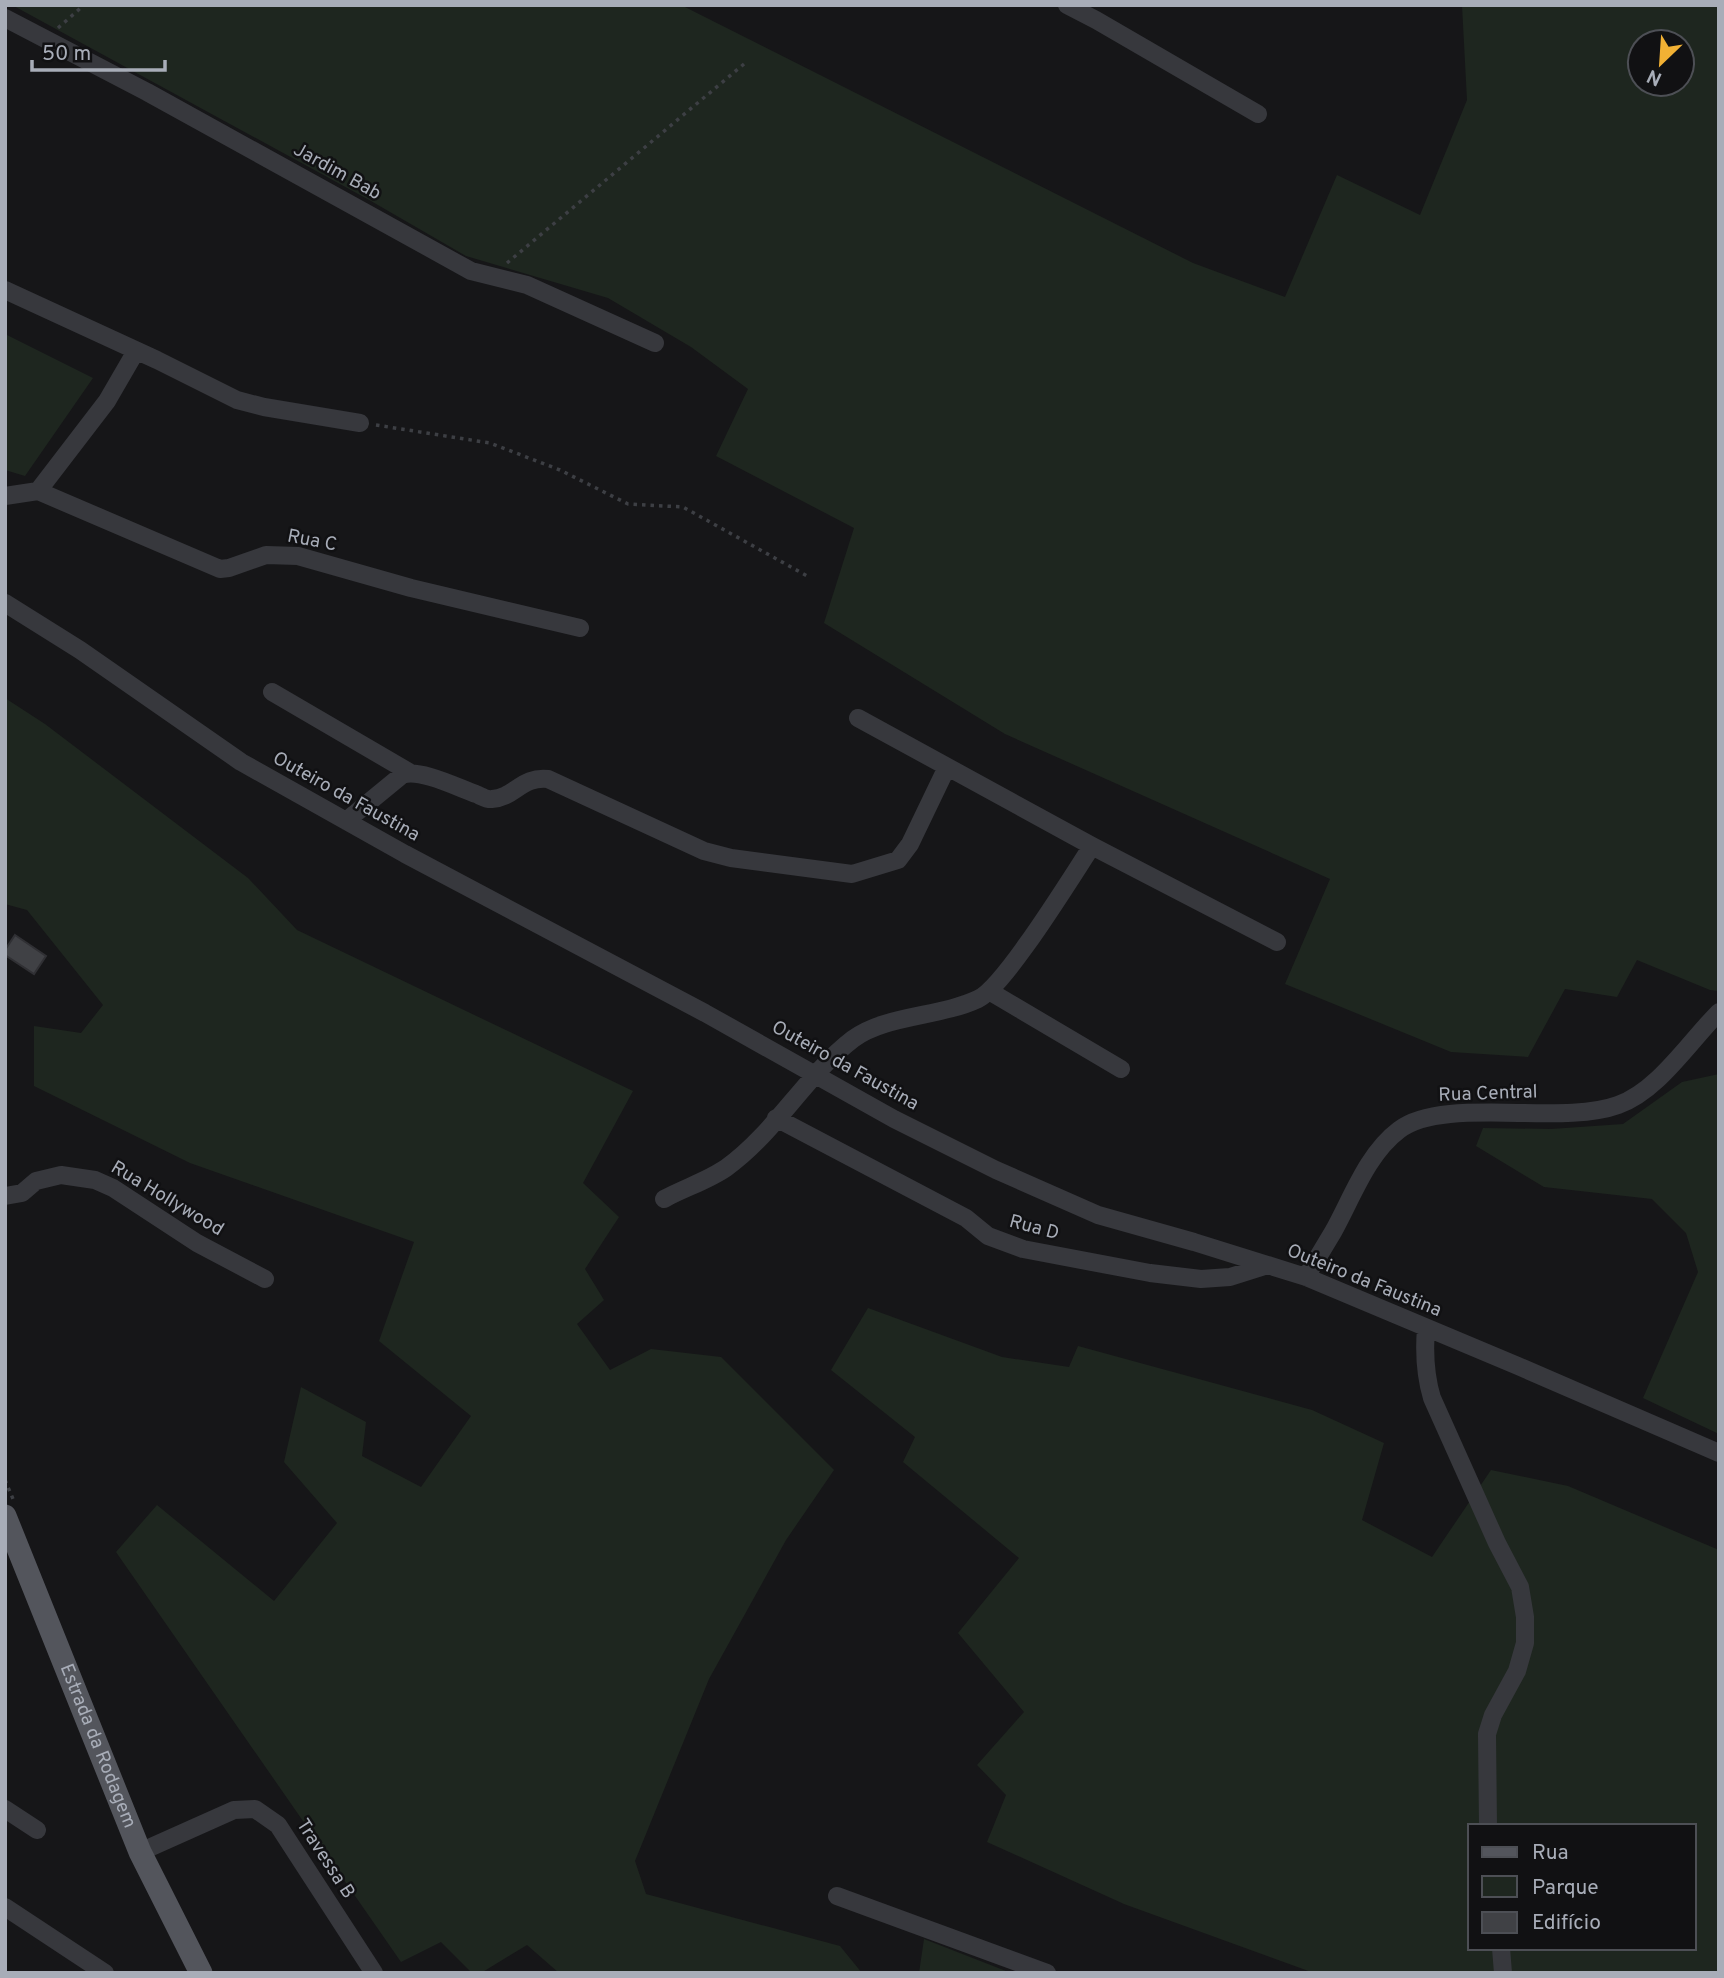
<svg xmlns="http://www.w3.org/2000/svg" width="1724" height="1978" viewBox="0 0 1724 1978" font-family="Overpass,sans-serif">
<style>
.green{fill:#1e261f;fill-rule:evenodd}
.building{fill:#404145;stroke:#303034;stroke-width:2}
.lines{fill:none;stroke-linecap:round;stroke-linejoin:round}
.path{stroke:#3d3f44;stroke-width:3.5;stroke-dasharray:3.5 5;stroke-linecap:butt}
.minor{stroke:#37383d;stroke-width:18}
.major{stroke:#53555c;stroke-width:23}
.labels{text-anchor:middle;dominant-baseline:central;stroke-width:5;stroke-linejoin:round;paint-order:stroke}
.street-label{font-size:19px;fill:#a8adb8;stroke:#111113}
</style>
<rect width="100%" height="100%" fill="#161618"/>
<path class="green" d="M12,5H681L1193,263L1285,297L1337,175L1420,215L1467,100L1462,5H1719V991L1710,990L1637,960L1617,997L1565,989L1528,1057L1451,1052L1285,984L1330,879L1005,734L824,623L854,528L716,456L748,389L691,347L608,298L466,256L371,201ZM1682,42V84H1640V42Z
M5,334L93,378L25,476L5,470Z
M5,698L45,724L248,878L297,930L633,1091L583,1183L619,1217L585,1269L604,1300L577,1324L610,1370L651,1349L721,1357L834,1470L786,1540L709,1679L635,1861L646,1894L840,1946L862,1973H559L527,1945L481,1973H472L441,1942L401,1962L116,1552L157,1505L274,1601L337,1523L284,1462L301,1387L366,1422L362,1456L421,1487L471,1416L379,1341L414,1242L190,1163L34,1086V1026L81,1033L103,1005L27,910L5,904Z
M1719,1074V1434L1643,1398L1698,1272L1686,1233L1652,1199L1544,1187L1476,1146L1483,1128L1551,1129L1623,1124L1682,1082Z
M868,1308L1002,1357L1069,1367L1078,1346L1312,1410L1384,1443L1362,1520L1432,1557L1491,1470L1568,1486L1719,1550V1973H1314L1124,1904L987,1842L1006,1795L977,1765L1024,1712L958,1633L1019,1558L903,1462L915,1437L831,1370ZM1470,1826H1694V1948H1470Z
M924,1939L1011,1973H919Z"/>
<path class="building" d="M15,935L46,956L34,974L5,955V950Z"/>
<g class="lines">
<path class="path" d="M58,28L84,5
M507,263L744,64
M376,425L490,443L560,470L628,504L683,507L809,577
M5,1480L13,1499"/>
<path class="minor" d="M1067,5L1096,20L1258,114
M5,18L147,92L471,271L527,285L655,343
M5,290L157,360L237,400L264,407L360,423
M38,491L107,401L136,351
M5,496L38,491L220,569L229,568L266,555L298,556L411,588L580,628
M5,603L80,650L241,762L405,854L705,1013L894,1119L996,1170L1098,1215L1194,1242L1306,1277L1518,1366L1719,1453
M272,692L409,772
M858,718L1092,846L1277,942
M346,821L402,775C419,768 459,788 476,794C481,796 487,800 492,799C514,798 522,776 548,779L704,851L731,858L852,874L898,860L910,844L947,767
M989,991L1121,1069
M776,1118L966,1218L988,1236L1023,1249L1150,1273L1201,1279L1230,1277L1268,1265
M5,1196L22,1193L36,1181L61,1175L95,1180L113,1188L197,1243L265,1279
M664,1199C684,1188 707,1181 726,1168C775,1133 805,1076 853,1039C885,1015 940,1017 978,999C1005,986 1072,876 1092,846
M1306,1277C1315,1262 1324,1247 1333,1232C1352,1198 1367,1154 1399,1130C1443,1096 1561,1126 1618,1105C1658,1091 1689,1042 1719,1012
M1426,1328C1424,1353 1425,1375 1432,1398L1497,1543L1520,1587L1525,1617V1643L1517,1671L1493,1715L1487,1734L1488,1826
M5,1809L37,1830
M140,1852L234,1810L255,1809L278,1825L374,1973
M837,1896L1047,1973
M5,1907L105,1973
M1501,1948L1503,1973"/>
<path class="major" id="s1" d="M5,1516L140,1852L201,1973"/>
</g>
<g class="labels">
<g class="street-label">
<text transform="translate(337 172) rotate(29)">Jardim Bab</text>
<text transform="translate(312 541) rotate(11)">Rua C</text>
<text transform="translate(346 797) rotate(29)">Outeiro da Faustina</text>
<text transform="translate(845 1066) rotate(29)">Outeiro da Faustina</text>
<text transform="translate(1488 1094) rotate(-2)">Rua Central</text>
<text transform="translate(167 1199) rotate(31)">Rua Hollywood</text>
<text transform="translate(1034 1228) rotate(15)">Rua D</text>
<text transform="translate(1364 1281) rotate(22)">Outeiro da Faustina</text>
<text stroke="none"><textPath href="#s1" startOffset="248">Estrada da Rodagem</textPath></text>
<text transform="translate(325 1859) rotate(57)">Travessa B</text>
</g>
</g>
<rect width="1724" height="1978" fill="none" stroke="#a8adb8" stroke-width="14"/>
<rect x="1468" y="1824" width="228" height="126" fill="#111113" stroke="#4d4f55" stroke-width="2"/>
<rect x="1482" y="1847" width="35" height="10" fill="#53555c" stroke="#4d4f55" stroke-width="2"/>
<text x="1532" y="1859" font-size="21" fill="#a8adb8">Rua</text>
<rect x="1482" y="1876" width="35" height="21" fill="#1e261f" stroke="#4d4f55" stroke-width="2"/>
<text x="1532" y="1894" font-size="21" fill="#a8adb8">Parque</text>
<rect x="1482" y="1912" width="35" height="21" fill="#404145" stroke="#4d4f55" stroke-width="2"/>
<text x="1532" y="1929" font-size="21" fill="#a8adb8">Edifício</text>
<g transform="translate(1661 63) rotate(205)"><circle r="33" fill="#111113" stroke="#4d4f55" stroke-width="2"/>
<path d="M0-5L12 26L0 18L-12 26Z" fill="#f2b134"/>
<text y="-10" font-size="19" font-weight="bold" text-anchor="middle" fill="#a8adb8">N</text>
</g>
<path d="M32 60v10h133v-10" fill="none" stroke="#a8adb8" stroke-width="3.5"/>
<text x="42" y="60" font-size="21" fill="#a8adb8" stroke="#111113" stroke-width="5" paint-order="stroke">50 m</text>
</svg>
